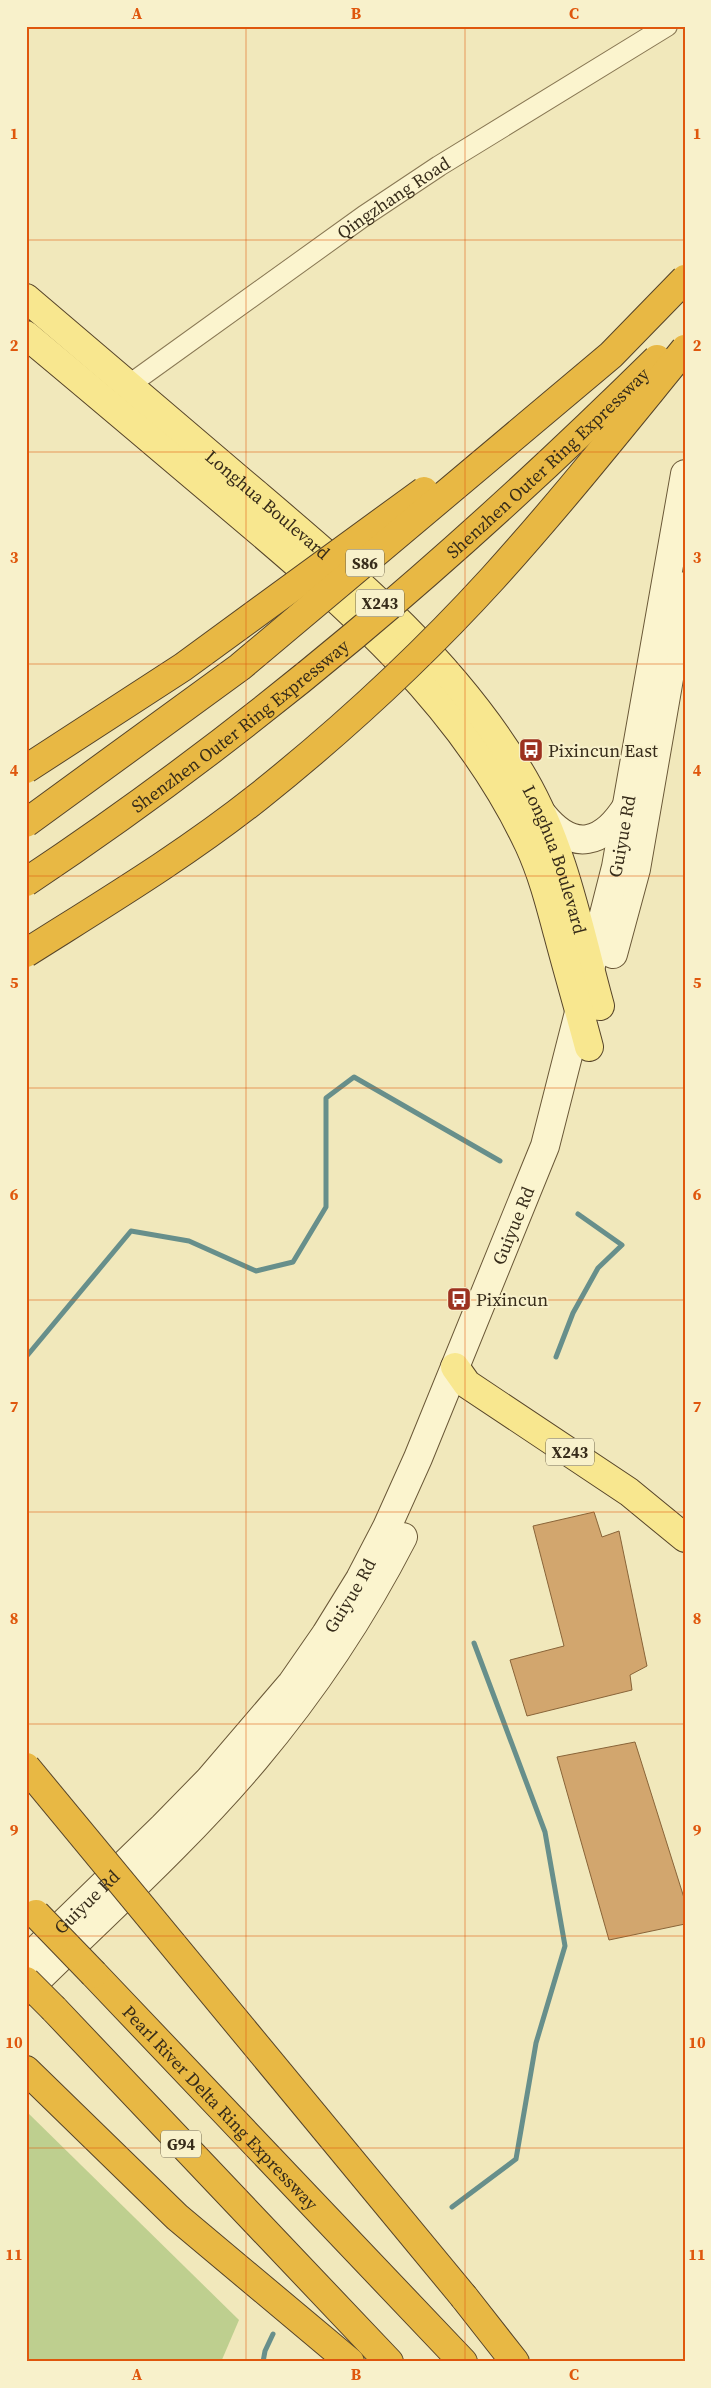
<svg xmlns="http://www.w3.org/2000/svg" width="711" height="2388" viewBox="0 0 711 2388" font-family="'Source Serif 4',serif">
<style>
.green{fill:#becf8f}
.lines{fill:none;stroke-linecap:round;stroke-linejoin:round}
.stream{stroke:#678f8b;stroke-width:5}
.building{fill:#d2a66e;stroke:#896438}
.street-casing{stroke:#897854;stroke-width:22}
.secondary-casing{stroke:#6a5837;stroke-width:30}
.primary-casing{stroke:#564429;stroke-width:30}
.highway-casing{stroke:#564429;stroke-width:30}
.street{stroke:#fbf4ce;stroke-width:20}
.secondary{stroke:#fbf4ce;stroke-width:28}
.primary{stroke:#f8e78f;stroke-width:28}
.highway{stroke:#e8b844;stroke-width:28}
.highway-bridge-casing{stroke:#564429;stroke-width:30;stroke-linecap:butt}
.highway-bridge{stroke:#e8b844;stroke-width:28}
.grid{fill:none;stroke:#df570d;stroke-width:1;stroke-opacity:0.55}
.labels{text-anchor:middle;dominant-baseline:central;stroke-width:4;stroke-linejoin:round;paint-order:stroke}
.shield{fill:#f8f1cb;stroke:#71674f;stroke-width:1}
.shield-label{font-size:16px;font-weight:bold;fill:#372c1a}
.street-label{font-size:18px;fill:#372c1a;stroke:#f8f1cb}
.poi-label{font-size:18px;fill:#372c1a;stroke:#f8f1cb;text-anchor:start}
.neatline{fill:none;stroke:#df570d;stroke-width:2}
.grid-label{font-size:16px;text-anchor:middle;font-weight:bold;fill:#df570d}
</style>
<rect width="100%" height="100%" fill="#f1e8bb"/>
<path class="green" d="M26,2111L239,2320L221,2362H26Z"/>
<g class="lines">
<path class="stream" d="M26,1357L131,1231L189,1241L256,1271L293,1262L326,1207V1098L354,1077L500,1161
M556,1357L573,1313L598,1268L622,1245L578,1214
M452,2207L516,2159L536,2043L565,1946L545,1832L474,1643
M263,2362L265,2351L273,2334"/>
</g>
<path class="building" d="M594,1512L602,1537L619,1531L647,1666L630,1675L632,1690L527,1716L510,1660L564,1646L533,1526Z
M635,1742L685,1901V1924L609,1940L557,1757Z"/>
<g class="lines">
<defs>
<g id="street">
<path id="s1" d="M129,385L364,216L439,166L667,26"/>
</g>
<g id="secondary">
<path d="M543,815C574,853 603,844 627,806"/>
<path d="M613,954L636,869L685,586"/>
<path id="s2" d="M26,1960L163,1827L209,1780L292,1683L326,1634L360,1579L387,1527L418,1458L545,1146L616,867L685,474"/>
<path d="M26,1991C103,1915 185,1842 255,1759C313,1690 362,1617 403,1537"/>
</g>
<g id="primary">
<path id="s3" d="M26,298C103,363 179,428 255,493C355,578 457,664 524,779C564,848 579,930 600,1006"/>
<path d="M26,335C96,393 165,452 234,510C349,607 464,706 529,845C542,873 550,904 558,934C568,972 579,1009 589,1047"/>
<path d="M455,1367L467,1384L629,1492L685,1538"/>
</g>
<g id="highway">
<path id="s4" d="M94,1974L463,2362"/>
<path d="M54,2009L389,2362"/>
<path d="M26,2070L177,2217L350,2362"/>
<path d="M464,2297L515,2362"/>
</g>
</defs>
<use href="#street" class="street-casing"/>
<use href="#secondary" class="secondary-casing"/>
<use href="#primary" class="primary-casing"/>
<use href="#highway" class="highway-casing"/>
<use href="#street" class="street"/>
<use href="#secondary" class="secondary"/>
<use href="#primary" class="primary"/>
<use href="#highway" class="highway"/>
<defs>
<g id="highway-bridge">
<path d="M26,769L183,667L424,491"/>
<path d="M26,823L240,667L611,355L685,279"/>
<path id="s5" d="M26,882C256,729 460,553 657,359"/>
<path d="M26,953C105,903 185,855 258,797C342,730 421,657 493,578C560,504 622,426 685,349"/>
<path d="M26,1767L464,2297"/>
<path d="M36,1914L94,1974"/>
<path d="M26,1981L54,2009"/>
</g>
</defs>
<use href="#highway-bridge" class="highway-bridge-casing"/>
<use href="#highway-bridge" class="highway-bridge"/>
</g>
<path class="grid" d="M246,26V2362M465,26V2362M26,240H685M26,452H685M26,664H685M26,876H685M26,1088H685M26,1300H685M26,1512H685M26,1724H685M26,1936H685M26,2148H685"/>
<defs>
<symbol id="bus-square" viewBox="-11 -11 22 22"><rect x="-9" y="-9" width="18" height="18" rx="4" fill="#9c3120" stroke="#f8f1cb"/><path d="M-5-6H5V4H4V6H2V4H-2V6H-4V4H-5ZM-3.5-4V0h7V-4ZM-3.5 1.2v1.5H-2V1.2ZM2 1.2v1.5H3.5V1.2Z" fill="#fff"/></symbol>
</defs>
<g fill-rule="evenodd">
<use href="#bus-square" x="517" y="736" width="28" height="28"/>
<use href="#bus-square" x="445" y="1285" width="28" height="28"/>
</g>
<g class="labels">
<g class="shield">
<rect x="346" y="549.5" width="38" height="27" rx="4"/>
<rect x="356" y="589.5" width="48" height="27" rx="4"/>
<rect x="546" y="1438.5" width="48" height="27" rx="4"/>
<rect x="161" y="2130.5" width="40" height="27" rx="4"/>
</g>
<g class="shield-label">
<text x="365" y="563">S86</text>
<text x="380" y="603">X243</text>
<text x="570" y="1452">X243</text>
<text x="181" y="2144">G94</text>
</g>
<g class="street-label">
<text stroke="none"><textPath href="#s1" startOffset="324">Qingzhang Road</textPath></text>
<text stroke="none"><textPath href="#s5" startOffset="670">Shenzhen Outer Ring Expressway</textPath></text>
<text stroke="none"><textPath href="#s3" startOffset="318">Longhua Boulevard</textPath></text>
<text stroke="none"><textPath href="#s5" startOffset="265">Shenzhen Outer Ring Expressway</textPath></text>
<text stroke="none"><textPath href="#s2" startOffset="1299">Guiyue Rd</textPath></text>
<text stroke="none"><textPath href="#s3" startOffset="782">Longhua Boulevard</textPath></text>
<text stroke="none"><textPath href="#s2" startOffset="894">Guiyue Rd</textPath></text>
<text stroke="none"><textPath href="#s2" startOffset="489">Guiyue Rd</textPath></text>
<text stroke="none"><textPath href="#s2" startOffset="84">Guiyue Rd</textPath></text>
<text stroke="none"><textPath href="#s4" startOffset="184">Pearl River Delta Ring Expressway</textPath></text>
</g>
<g class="poi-label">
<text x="548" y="750">Pixincun East</text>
<text x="476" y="1299">Pixincun</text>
</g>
</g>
<rect width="711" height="2388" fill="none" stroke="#f8f1cb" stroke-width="55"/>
<rect x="28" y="28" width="656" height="2332" class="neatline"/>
<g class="grid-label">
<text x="137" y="19">A</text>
<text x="356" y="19">B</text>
<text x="574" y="19">C</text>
<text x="14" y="139">1</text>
<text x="697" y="139">1</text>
<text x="14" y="351">2</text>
<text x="697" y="351">2</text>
<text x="14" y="563">3</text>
<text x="697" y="563">3</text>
<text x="14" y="776">4</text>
<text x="697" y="776">4</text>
<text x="14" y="988">5</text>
<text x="697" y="988">5</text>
<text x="14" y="1200">6</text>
<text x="697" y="1200">6</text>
<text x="14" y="1412">7</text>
<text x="697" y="1412">7</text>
<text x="14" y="1624">8</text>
<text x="697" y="1624">8</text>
<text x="14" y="1836">9</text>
<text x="697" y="1836">9</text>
<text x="14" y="2048">10</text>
<text x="697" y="2048">10</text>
<text x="14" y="2260">11</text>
<text x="697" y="2260">11</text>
<text x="137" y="2380">A</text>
<text x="356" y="2380">B</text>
<text x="574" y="2380">C</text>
</g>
</svg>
